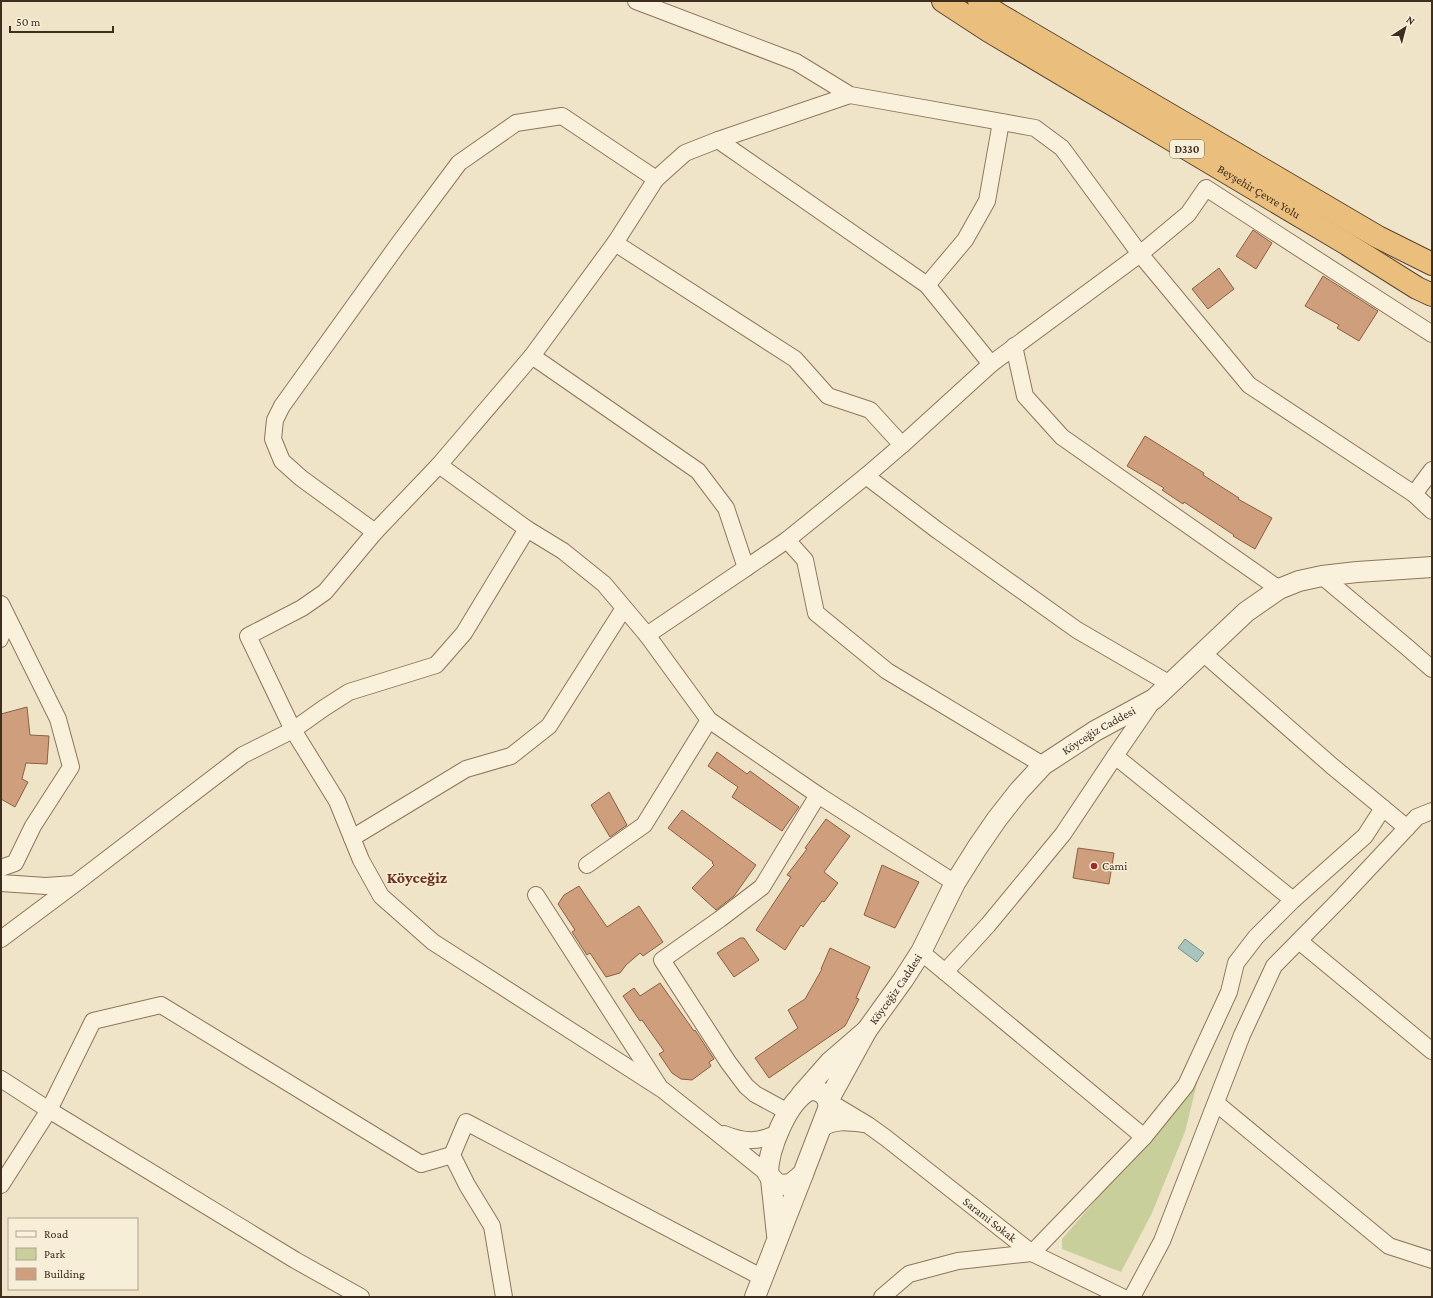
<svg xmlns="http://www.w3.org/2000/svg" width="1433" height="1298" viewBox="0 0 1433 1298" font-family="'Crimson Pro',serif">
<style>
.green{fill:#c9cf9b}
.water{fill:#a9c4bc;stroke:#6f938a}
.building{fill:#cf9f7d;stroke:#8d5f41}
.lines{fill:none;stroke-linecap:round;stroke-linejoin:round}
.pedestrian-casing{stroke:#8d765c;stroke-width:14}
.minor-casing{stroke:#8d765c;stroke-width:18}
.tertiary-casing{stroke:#8d765c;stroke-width:22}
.trunk-casing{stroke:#5b4430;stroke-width:24}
.pedestrian{stroke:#faf1dc;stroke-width:12}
.minor{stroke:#faf1dc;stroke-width:16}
.tertiary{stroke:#faf1dc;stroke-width:20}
.trunk{stroke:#eabe7c;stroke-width:22}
.poi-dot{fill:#9e2a2b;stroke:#f7eed8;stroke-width:1.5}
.labels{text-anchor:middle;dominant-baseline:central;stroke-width:3;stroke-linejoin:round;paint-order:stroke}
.shield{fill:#f7eed8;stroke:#756857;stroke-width:1}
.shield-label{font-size:11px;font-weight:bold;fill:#3d2e20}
.street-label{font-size:12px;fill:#3d2e20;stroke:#f7eed8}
.poi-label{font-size:12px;fill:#3d2e20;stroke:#f7eed8;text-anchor:start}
.district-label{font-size:16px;font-weight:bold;fill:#6b2e1e;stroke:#f7eed8}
</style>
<rect width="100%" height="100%" fill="#f0e4c8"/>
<path class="green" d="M1198,1079L1185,1132L1152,1213L1121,1272L1062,1249V1239L1154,1133Z"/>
<path class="water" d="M1185,939L1204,953L1197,962L1178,948Z"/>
<path class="building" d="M1253,230L1272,243L1256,269L1236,256Z
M1219,268L1234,289L1208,309L1192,289Z
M1323,276L1378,311L1359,341L1337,328L1339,325L1305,306Z
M1145,436L1204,473L1203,475L1239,498L1238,499L1272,518L1255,549L1233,536L1234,535L1184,502L1183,504L1162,490L1164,488L1127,466Z
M27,707L30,735L49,736L47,764L26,763L22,779L28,782L15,807L1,799V714Z
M717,752L747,774L750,771L799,807L782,831L732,797L738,787L708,766Z
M609,792L627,825L610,837L591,805Z
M682,810L756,865L734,896L716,910L692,888L714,865L712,863L713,862L668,828Z
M826,819L850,836L824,872L838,883L824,902L822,901L803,927L801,925L785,950L756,930L791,877L787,875L807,849L805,848Z
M1078,848L1114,853L1109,884L1073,878Z
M882,865L919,882L895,928L864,915Z
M579,886L607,927L639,906L663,942L643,956L640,953L626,965L620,973L606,977L590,953L587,955L572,932L575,930L558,904L564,895Z
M740,938H744L759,960L734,977L717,953Z
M830,948L870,967L856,998L859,999L845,1026L769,1078L755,1058L798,1028L788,1010L805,999L822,969H821Z
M660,983L694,1031L695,1030L714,1059L709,1062L711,1066L692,1080L681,1079L672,1073L659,1054L664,1051L642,1020L640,1021L623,996L634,988L640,996Z"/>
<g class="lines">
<defs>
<path id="pedestrian" d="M1,641L10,621"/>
<g id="minor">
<path d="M636,1L796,62L850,95L1035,128L1062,148L1140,254L991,364"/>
<path d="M718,140L927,285L991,364L902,445L866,476"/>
<path d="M615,243L795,359L828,396L870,410L902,445"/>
<path d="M927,285L965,240L987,201L1001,122"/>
<path d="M1432,334L1206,188L1188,214L1140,254L1249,385L1414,494L1432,511"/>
<path d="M1014,346L1025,396L1062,437L1279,589"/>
<path d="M532,356L698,471L726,508L746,568L647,635"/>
<path d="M439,465L375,532L325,592L302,608L248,636L293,730L324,708L349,692L436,665L464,633L527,529"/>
<path d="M1414,494L1432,470"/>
<path d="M375,532L301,478L282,461L273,439L275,420L282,406L397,246L459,163L516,123L562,116L656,179"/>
<path d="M787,540L866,476L937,530L1077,630L1170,684"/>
<path d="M746,568L787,540L805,560L816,613L887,671L1043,765"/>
<path d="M1322,576L1408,648L1432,669"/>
<path d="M1,604L58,719L71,767L33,826L15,863L1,868"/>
<path d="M1154,699L1115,756L1293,900"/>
<path d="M818,795L709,720L647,635L604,584L563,551L527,529L439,465L532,356L615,243L656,179L685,153L718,140L850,95"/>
<path d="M1383,808L1407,828"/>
<path d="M352,838L466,769L511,756L549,726L624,608"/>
<path d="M587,865L644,825L709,720"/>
<path d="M1,883L46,886L74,884"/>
<path d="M536,895L659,1086"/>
<path d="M1,939L76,883L243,755L293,730L337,801L361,860L381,896L433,942L663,1090L716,1132L768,1174"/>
<path d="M1299,941L1432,1051"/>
<path d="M945,972L988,925L1063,834L1115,756"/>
<path d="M1,1079L49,1110L295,1260L361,1297"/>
<path id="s1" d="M828,1101L868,1125L886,1138L1032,1253L1122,1297"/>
<path d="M1216,1103L1389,1246L1432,1260"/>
<path d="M788,1112L755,1094L746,1086L728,1062L662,960L720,919L762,887L818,795L955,883"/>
<path d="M821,1129C834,1120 848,1122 863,1124"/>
<path d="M724,1134C744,1142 759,1143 779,1132"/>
<path d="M1144,1137L1186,1085L1229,992L1236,963L1256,937L1293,900L1365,836L1383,808L1332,766L1203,653"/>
<path d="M1,1185L49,1110L93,1021L161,1005L421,1164L452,1155"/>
<path d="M504,1297L492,1226L467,1185L452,1155L466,1122L763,1278"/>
<path d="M882,1297L909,1274L958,1261L1032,1253L1144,1137L921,952"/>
<path d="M1132,1297L1162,1241L1242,1035L1274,966L1343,896L1417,817L1432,811"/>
</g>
<g id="tertiary">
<path id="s2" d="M867,1030L903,980L921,952L955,883L977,848L997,819L1019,791L1043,765L1095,731L1154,699L1246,612L1279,589L1299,581L1322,576L1357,572L1432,567"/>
<path d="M810,1090C822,1089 830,1098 828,1109L803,1174L791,1184L781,1185L776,1183L768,1174C768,1150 787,1101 810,1090Z"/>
<path d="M801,1095L830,1062L867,1030L828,1101"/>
<path d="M771,1179L777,1235"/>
<path d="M755,1297L803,1174"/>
</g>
<g id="trunk">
<path id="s3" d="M943,1L989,31L1347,244L1417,288L1432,295"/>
<path d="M979,1L998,14L1378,237L1432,264"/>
</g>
</defs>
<use href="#pedestrian" class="pedestrian-casing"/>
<use href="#minor" class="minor-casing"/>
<use href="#tertiary" class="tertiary-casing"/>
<use href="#trunk" class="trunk-casing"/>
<use href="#pedestrian" class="pedestrian"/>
<use href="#minor" class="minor"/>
<use href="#tertiary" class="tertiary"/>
<use href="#trunk" class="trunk"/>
</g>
<circle class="poi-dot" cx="1094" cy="866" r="4"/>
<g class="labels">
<rect class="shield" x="1170" y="140" width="34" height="18" rx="3"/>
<g class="shield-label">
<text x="1187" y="149">D330</text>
</g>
<g class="street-label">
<text stroke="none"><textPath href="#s3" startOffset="369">Beyşehir Çevre Yolu</textPath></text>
<text stroke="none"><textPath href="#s2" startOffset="385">Köyceğiz Caddesi</textPath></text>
<text stroke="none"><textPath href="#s2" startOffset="50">Köyceğiz Caddesi</textPath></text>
<text stroke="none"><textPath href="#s1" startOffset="201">Sarami Sokak</textPath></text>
</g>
<g class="poi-label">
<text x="1102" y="866">Cami</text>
</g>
<g class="district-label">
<text x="417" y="877">Köyceğiz</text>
</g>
</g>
<rect width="1433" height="1298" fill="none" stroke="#3d2e20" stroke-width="4"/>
<rect x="8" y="1218" width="130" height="72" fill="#f7eed8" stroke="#ada18e"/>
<rect x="16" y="1231" width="20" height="6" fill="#faf1dc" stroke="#ada18e"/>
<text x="44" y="1238" font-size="12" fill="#3d2e20">Road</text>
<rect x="16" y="1248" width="20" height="12" fill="#c9cf9b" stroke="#ada18e"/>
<text x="44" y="1258" font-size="12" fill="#3d2e20">Park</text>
<rect x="16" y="1268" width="20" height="12" fill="#cf9f7d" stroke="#ada18e"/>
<text x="44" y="1278" font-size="12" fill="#3d2e20">Building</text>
<g transform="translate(1405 28) rotate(36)" stroke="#f7eed8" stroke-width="3" paint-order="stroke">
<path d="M0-3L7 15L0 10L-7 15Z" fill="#3d2e20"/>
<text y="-6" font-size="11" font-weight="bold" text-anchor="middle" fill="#3d2e20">N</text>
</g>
<path d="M10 26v6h103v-6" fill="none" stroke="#3d2e20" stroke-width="2"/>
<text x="16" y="26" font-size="12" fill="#3d2e20" stroke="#f7eed8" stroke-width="3" paint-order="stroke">50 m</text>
</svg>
